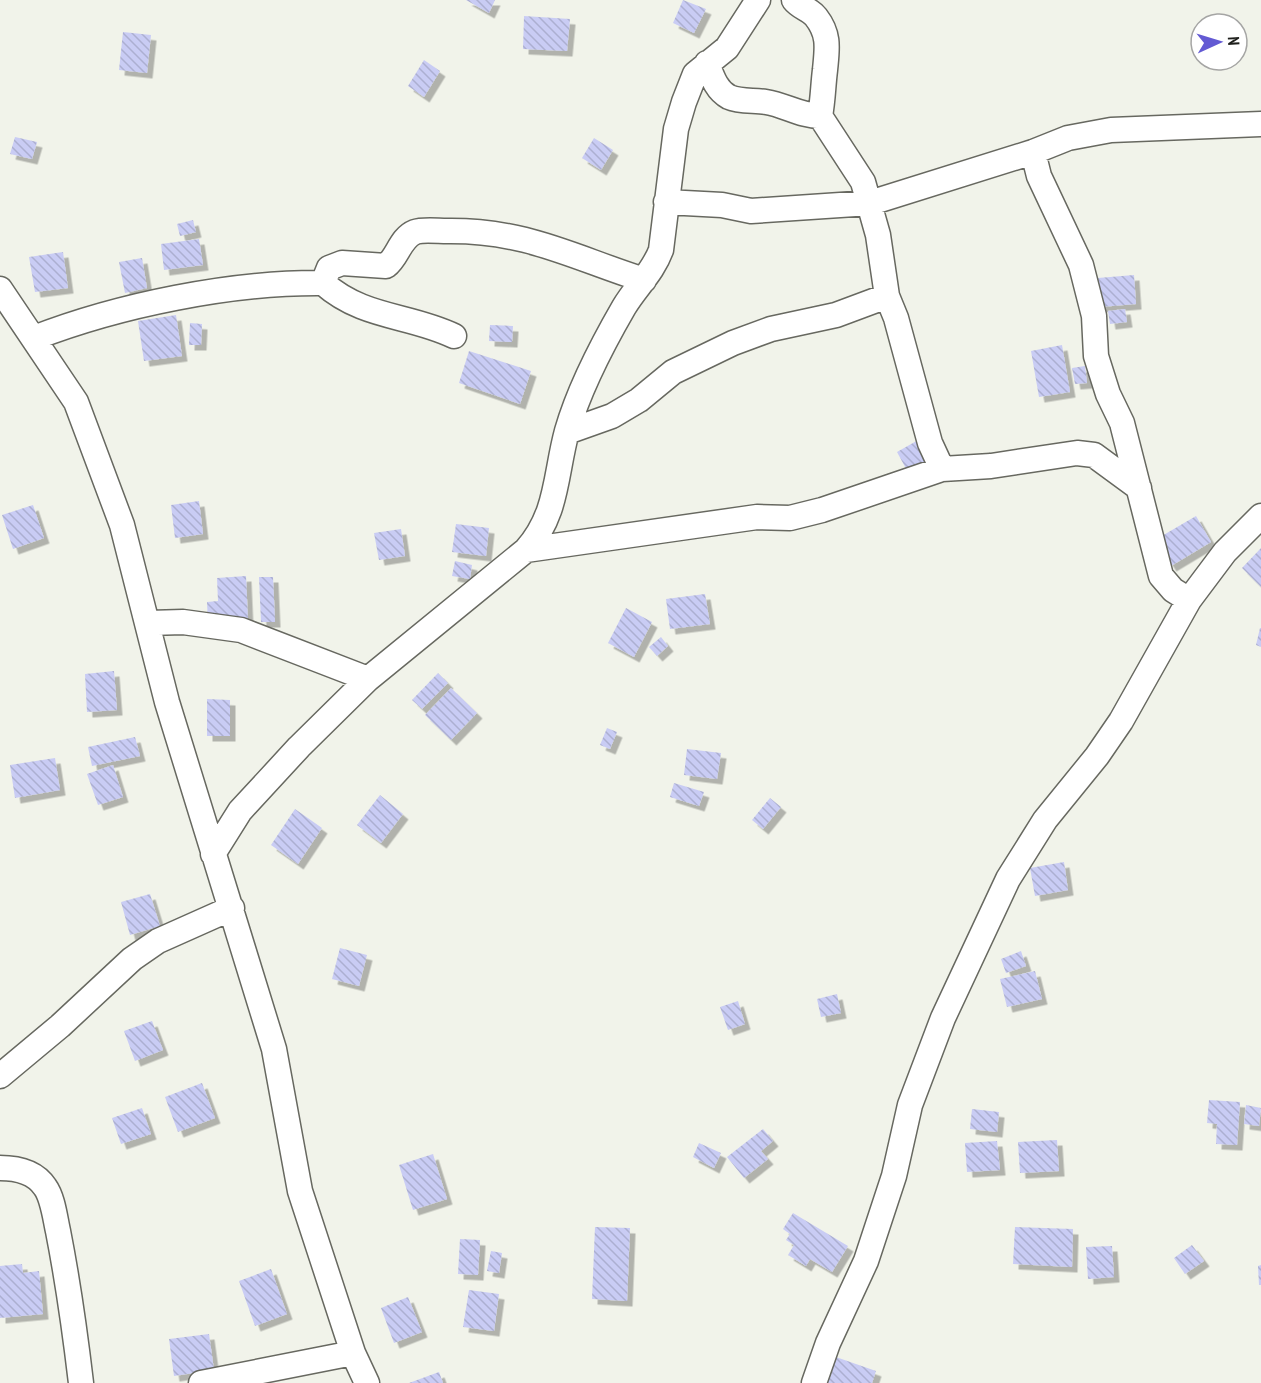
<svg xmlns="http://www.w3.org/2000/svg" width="1261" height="1383" viewBox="0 0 1261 1383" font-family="'PT Sans Narrow',sans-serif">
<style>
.building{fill:url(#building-back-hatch);filter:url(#shadow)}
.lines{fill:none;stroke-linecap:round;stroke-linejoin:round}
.minor-casing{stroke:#676860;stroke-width:27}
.minor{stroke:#fff;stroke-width:24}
</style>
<defs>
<pattern id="building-back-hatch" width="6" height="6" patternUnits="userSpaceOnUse" patternTransform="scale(1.5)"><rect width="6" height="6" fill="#c9ccf4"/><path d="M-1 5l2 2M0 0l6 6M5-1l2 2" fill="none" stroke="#acafd1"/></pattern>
<filter id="shadow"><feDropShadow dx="5.5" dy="5.5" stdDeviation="0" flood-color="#0004"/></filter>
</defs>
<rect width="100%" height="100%" fill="#f1f3ea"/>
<path class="building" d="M466,0H495L489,13Z
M683,0L706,9L694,33L673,23Z
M524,16L570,19L567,51L523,49Z
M123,32L151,35L147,73L119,70Z
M424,60L440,71L424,97L408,86Z
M15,137L37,142L32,159L10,154Z
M594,138L613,150L601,170L582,158Z
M193,220L196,232L180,236L177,224Z
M199,239L203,265L164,270L161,244Z
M63,252L68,288L35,292L29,257Z
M142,258L147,288L125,293L119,262Z
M1134,275L1136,304L1100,307L1098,278Z
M1125,309L1127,322L1110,324L1108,311Z
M176,315L182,356L144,361L138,321Z
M190,323L202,324L201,345H189Z
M490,325L513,326L512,342L489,341Z
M1062,345L1070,392L1039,397L1031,351Z
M469,351L531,371L520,404L459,383Z
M1085,366L1087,383L1075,384L1072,368Z
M920,439L933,463L910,476L897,452Z
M199,501L203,534L175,538L171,505Z
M33,505L44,538L13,549L2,515Z
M1196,516L1211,542L1171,566L1155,540Z
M456,524L489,528L486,556L452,552Z
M401,529L405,556L379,560L374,533Z
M1261,548V587L1242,568Z
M455,561L472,565L470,579L452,576Z
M246,576L248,621L208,623L207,602L218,601L217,578Z
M259,577H273L275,622H261Z
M705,594L710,624L670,629L666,599Z
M626,608L652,622L634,657L608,643Z
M1260,628H1261V647L1256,645Z
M661,637L668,646L657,656L649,647Z
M114,671L117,710L87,712L85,674Z
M438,673L448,683L422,709L412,700Z
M451,688L477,713L451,740L425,715Z
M207,699L230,700V736H207Z
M607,728L617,732L610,749L600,745Z
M135,737L140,756L92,766L88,747Z
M687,749L721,753L717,779L684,775Z
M55,758L60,790L15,798L10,765Z
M113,765L123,797L98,805L87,774Z
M674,783L704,792L699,806L670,797Z
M380,795L403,814L381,843L357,825Z
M770,798L781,807L763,829L752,820Z
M295,809L322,828L298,864L271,845Z
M1064,862L1068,890L1035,896L1030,868Z
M150,894L160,926L130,935L121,902Z
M340,948L367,955L359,986L332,979Z
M1021,951L1026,966L1006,973L1001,959Z
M1035,971L1042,999L1007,1007L1000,979Z
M837,994L841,1013L821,1017L817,999Z
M738,1001L745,1024L728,1030L720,1007Z
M152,1021L163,1050L135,1061L124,1031Z
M202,1083L215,1118L178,1132L165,1097Z
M1209,1100L1240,1102L1237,1145L1216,1144L1217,1124L1207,1123Z
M1246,1105L1261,1108L1259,1126L1244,1124Z
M142,1108L151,1134L121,1144L112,1118Z
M972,1109L999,1112L997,1132L970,1129Z
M763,1129L773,1141L761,1151L768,1159L744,1178L727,1157Z
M1057,1140L1059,1171L1020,1173L1018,1142Z
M997,1141L1000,1170L967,1172L965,1143Z
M699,1143L721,1153L714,1168L693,1157Z
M433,1154L447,1199L413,1210L399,1165Z
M793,1213L848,1246L832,1272L810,1259L806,1266L788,1255L794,1245L786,1240L790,1234L783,1229Z
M595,1227L630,1228L627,1301L592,1299Z
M1015,1227L1073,1229L1072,1267L1013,1264Z
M460,1239L480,1240L478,1275L458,1274Z
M1192,1245L1204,1261L1185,1274L1174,1258Z
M1112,1246L1114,1277L1088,1279L1086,1247Z
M491,1251L502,1253L499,1273L487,1271Z
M22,1264L23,1273L39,1271L43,1314L0,1318V1266Z
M1261,1265V1285H1259L1258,1266Z
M271,1269L287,1314L255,1326L239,1281Z
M469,1290L499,1294L494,1331L463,1327Z
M408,1297L422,1332L394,1343L381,1308Z
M209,1334L214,1370L174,1376L169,1339Z
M833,1356L876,1371L872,1383H824Z
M439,1372L443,1383H409Z"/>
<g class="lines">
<defs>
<path id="minor" d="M794,0C800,8 810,9 816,17C830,35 827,49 825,70C823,86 823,100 820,116L863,182L878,235L887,296L896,318L930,443L942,469
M707,63C712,76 716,90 729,97C740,102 754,100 766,102C785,105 801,116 820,116
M1033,152L1039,176L1081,265L1094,316L1096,356L1108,394L1122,423L1161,576L1173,590L1189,600
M666,202L722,205L751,211L870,203L1033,152L1068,138L1111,130L1261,124
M323,283C364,319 408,314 454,336
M0,289L76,402L122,525L167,702L274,1049L300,1191L353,1353L367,1383
M34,338C119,305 232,282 323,283L329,268L342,263L386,266C398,257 400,238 415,232C423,229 438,231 447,231C526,230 572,257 644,280
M567,432L612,416L639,400L673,372L733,343L771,329L836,315L887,296
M526,550L757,517L790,518L822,510L942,469L991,466L1077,453L1094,455L1139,488
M149,623L183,622L241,630L368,679
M213,854L240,811L299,747L368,679L526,550C558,514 555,475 567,431C579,389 602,345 624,307C636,287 653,272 661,250L676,129L684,102L695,74L727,48L758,0
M0,1076L60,1026L132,959L158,941L232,908
M0,1168C17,1168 35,1172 45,1187C53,1198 55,1218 58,1231C68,1282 75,1332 81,1383
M201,1383L353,1353
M814,1383L828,1343L866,1261L894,1176L910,1105L943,1018L1008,879L1045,820L1097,756L1121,721L1189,600L1225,552L1261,516"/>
</defs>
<use href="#minor" class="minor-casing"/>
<use href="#minor" class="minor"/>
</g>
<g transform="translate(1219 42) rotate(86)"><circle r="28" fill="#ffffff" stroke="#a5a5a4" stroke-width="1.5"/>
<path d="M0-4.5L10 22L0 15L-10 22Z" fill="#635ad3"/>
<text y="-9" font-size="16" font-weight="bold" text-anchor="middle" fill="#1d1e1b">N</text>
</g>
</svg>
